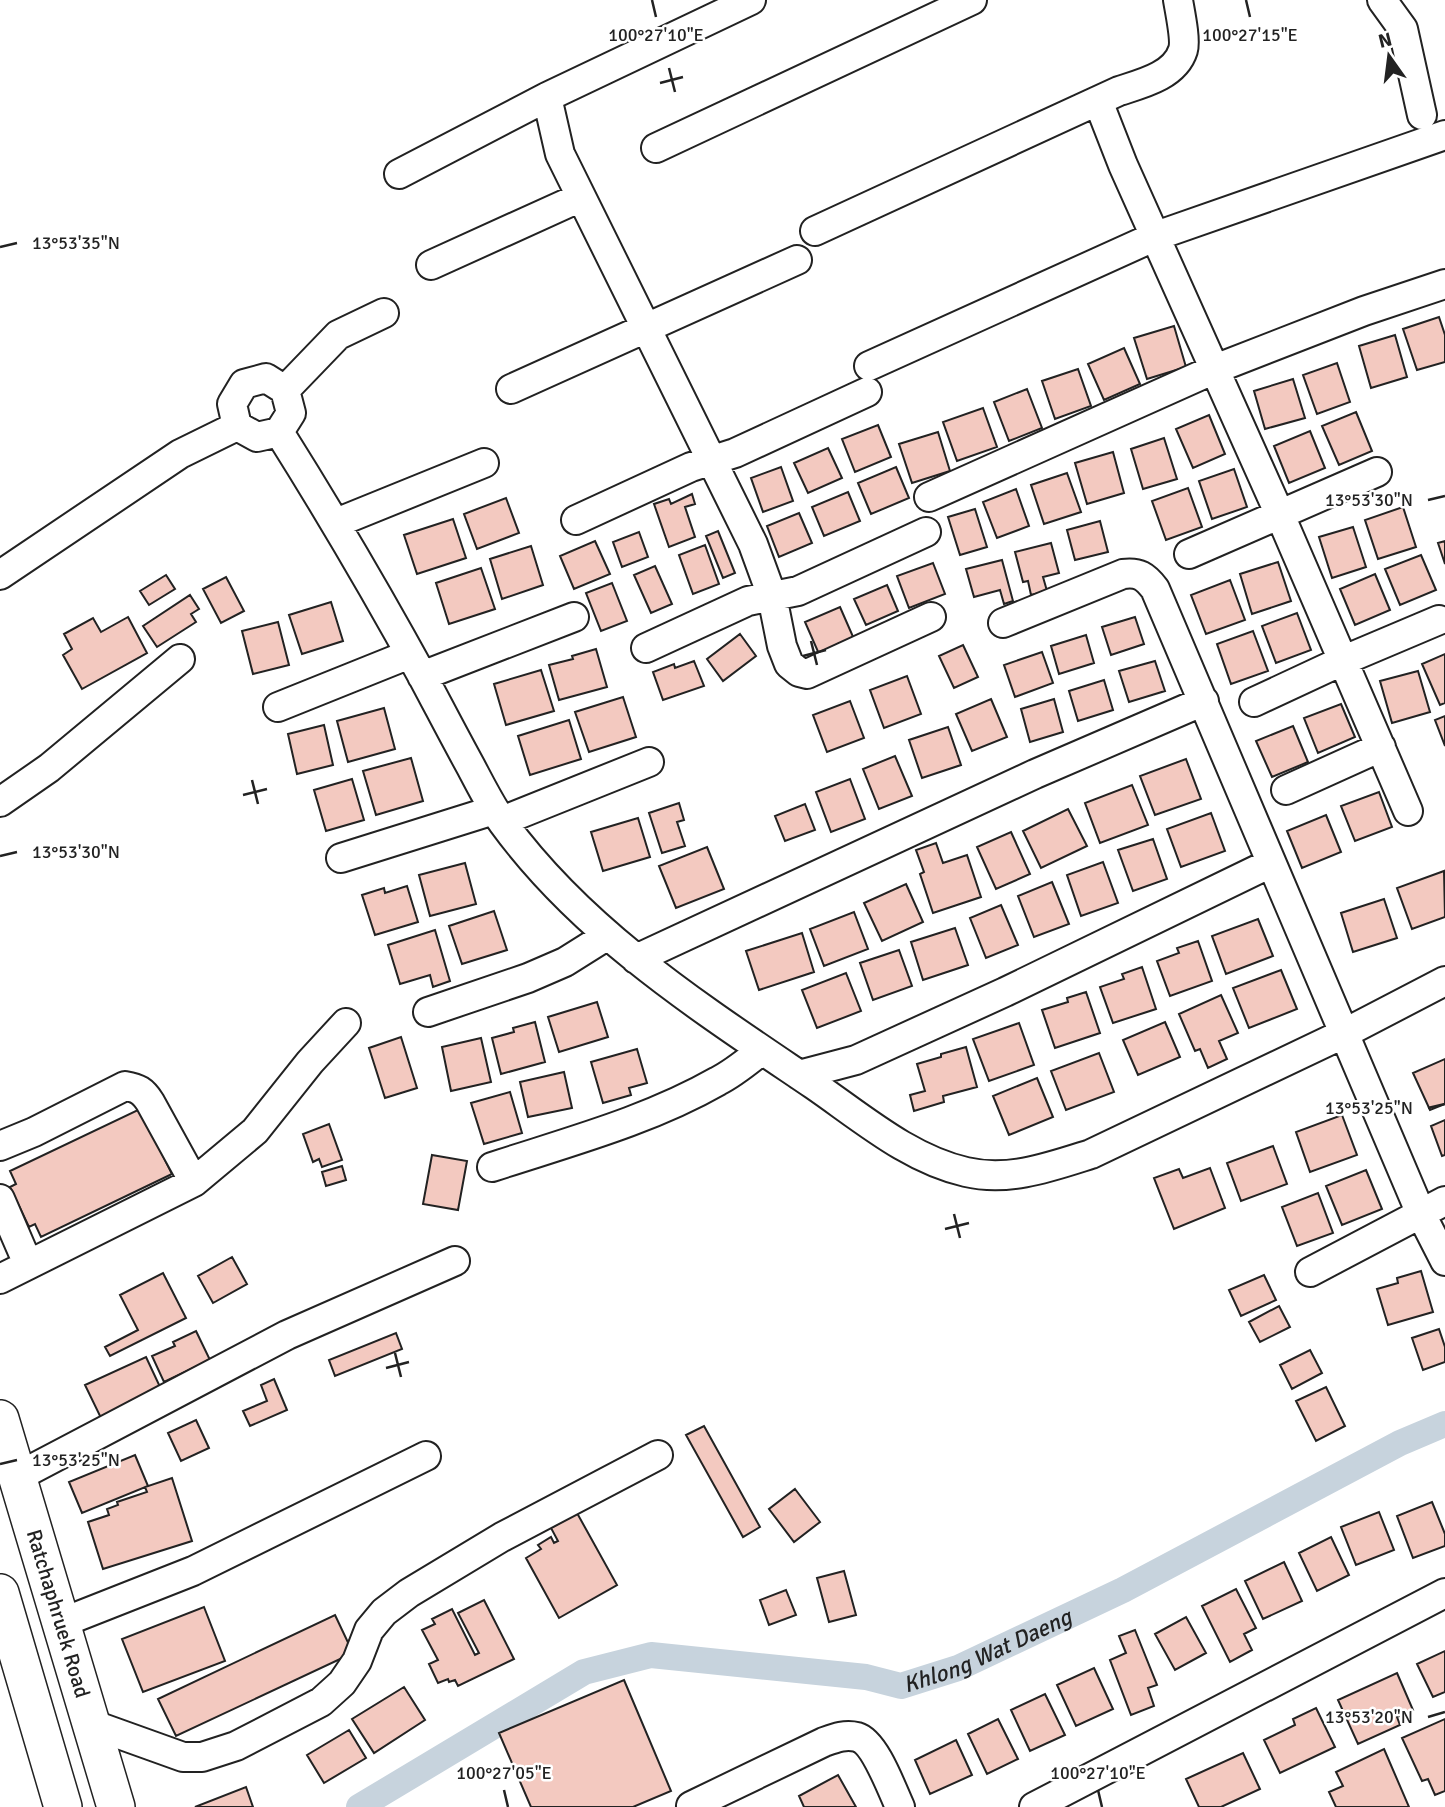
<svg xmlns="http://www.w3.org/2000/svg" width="1445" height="1807" viewBox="0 0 1445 1807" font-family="Signika,sans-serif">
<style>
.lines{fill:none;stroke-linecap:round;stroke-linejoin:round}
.canal{stroke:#c7d3dd;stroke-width:26}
.building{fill:#f3c9c0;stroke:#222;stroke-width:2}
.minor-casing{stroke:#222;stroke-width:32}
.major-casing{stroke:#222;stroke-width:40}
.minor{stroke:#fff;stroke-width:28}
.major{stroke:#fff;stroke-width:37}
.ticks{fill:none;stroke:#222;stroke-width:2.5}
.labels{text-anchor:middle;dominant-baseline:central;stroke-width:5;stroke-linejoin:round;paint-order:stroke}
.street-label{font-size:21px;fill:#222;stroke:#fff}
.water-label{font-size:23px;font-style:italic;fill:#222;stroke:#fff}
.ticks-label{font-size:18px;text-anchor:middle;fill:#222;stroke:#fff;stroke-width:5;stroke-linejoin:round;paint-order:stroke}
</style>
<rect width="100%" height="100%" fill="#fff"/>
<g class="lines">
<path class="canal" id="s1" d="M359,1807L584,1672L651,1655L866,1677L901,1686L958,1668L1123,1590L1400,1443L1445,1424"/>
</g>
<path class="building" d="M1439,317L1445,335V362L1417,370L1403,329Z
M1174,326L1186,367L1147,379L1134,338Z
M1395,335L1407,377L1371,388L1359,346Z
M1124,348L1140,384L1104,400L1088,364Z
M1337,363L1350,402L1317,414L1303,375Z
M1078,369L1091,406L1055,419L1042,381Z
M1293,379L1305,418L1265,429L1254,391Z
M1027,389L1042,428L1009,441L994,402Z
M983,408L997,447L957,461L943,422Z
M1356,412L1372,451L1339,465L1322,426Z
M1209,415L1225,454L1193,468L1176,429Z
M878,425L891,457L855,472L842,439Z
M1310,431L1325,468L1289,483L1274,446Z
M938,432L950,471L912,483L899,444Z
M1164,438L1177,479L1143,489L1131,449Z
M828,448L842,478L808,493L794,463Z
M1113,452L1124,493L1087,504L1075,463Z
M781,467L793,501L763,512L751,478Z
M896,467L909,498L871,514L858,483Z
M1234,469L1247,507L1212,519L1199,481Z
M1067,473L1081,512L1044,524L1031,485Z
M1188,488L1202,527L1166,540L1152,501Z
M1016,489L1029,526L997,538L983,502Z
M848,492L860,521L824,536L812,507Z
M692,494L695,504L685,507L695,537L669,547L654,504L669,499L671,504Z
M506,498L519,533L477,549L464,514Z
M1403,507L1416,547L1378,559L1365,520Z
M975,509L987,547L960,555L948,517Z
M799,513L812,543L779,557L767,526Z
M453,519L466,558L417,574L404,535Z
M1100,521L1108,552L1075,560L1067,530Z
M1353,527L1366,567L1332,578L1319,537Z
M718,531L735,573L723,578L706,536Z
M639,532L648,557L622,567L613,542Z
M595,541L610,574L574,589L560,556Z
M1445,541V564L1438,543Z
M1051,543L1059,573L1043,577L1047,591L1031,595L1028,581L1023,582L1015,552Z
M705,545L719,584L693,594L679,555Z
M531,546L543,585L502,599L490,559Z
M1421,555L1436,590L1400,605L1385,569Z
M1002,560L1013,601L1004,604L1000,590L974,597L966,569Z
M1278,562L1291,601L1252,614L1240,574Z
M933,563L945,594L909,608L897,576Z
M655,566L672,604L651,613L634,575Z
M481,568L495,609L449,624L436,583Z
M1375,574L1390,610L1355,625L1340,589Z
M166,575L175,589L149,605L140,591Z
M226,577L244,611L221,623L203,589Z
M1230,580L1245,620L1206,634L1191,595Z
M612,583L627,621L601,631L586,593Z
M887,585L898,611L866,625L854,599Z
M190,595L199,609L191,614L196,622L157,647L143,626Z
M331,602L343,641L302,654L289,615Z
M840,607L854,639L819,654L805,622Z
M1297,613L1311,650L1276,663L1262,626Z
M128,617L147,653L82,689L63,655L72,649L64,634L93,618L101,632Z
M1135,617L1144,644L1111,655L1102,627Z
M278,622L289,665L253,674L242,631Z
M1253,631L1268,671L1231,684L1217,644Z
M740,634L756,656L723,681L707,659Z
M1086,635L1094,663L1059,674L1051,646Z
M963,645L978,677L954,688L939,656Z
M596,649L607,687L559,700L549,665L573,659L572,656Z
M1042,652L1053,683L1015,697L1004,665Z
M1445,654V703L1440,705L1422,664Z
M694,661L704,686L663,700L653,672L674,664L675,668Z
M1155,661L1165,691L1129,702L1119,671Z
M541,670L554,711L506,725L494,684Z
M1418,671L1430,712L1392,723L1380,681Z
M907,676L921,714L884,728L870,690Z
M1104,680L1113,710L1078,721L1069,691Z
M623,697L636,737L589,752L575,712Z
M991,699L1007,737L972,751L956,714Z
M1054,699L1063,732L1030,742L1021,709Z
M850,701L864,738L827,752L813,715Z
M1341,704L1355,737L1318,753L1304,718Z
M384,708L395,749L348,762L337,721Z
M1445,716V746L1435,720Z
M569,720L581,759L530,775L518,736Z
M324,725L333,765L297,774L288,734Z
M1293,726L1308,762L1272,777L1256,741Z
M948,727L961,765L922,778L909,740Z
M895,756L912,796L879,809L863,769Z
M411,758L423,801L376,815L363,771Z
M1186,759L1201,799L1155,815L1140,776Z
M352,779L364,820L326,831L314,790Z
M850,779L865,819L831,832L816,792Z
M1132,785L1148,825L1100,843L1085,803Z
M1379,792L1392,827L1355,841L1341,806Z
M679,803L684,820L677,822L685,846L662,853L649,813Z
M805,804L815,830L785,841L775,816Z
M1068,809L1087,846L1041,868L1023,831Z
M1211,813L1225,851L1181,867L1167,829Z
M1326,815L1341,852L1302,868L1287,831Z
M638,818L650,857L603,871L591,832Z
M1011,832L1030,874L996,889L977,847Z
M1153,839L1167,879L1133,891L1118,850Z
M936,843L943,863L967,855L981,897L933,913L920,874L924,872L916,850Z
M707,847L724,889L676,908L659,866Z
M1103,862L1118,903L1081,916L1067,875Z
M465,863L476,904L430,916L419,875Z
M1444,871L1445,917L1412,929L1397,888Z
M1052,882L1069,924L1034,937L1018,896Z
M906,884L923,922L882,941L864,903Z
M407,886L418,922L375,935L362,895L384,888L385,893Z
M1384,899L1397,938L1353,952L1341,913Z
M1001,905L1018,945L986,958L970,918Z
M494,911L507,950L462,964L449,926Z
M854,912L868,949L824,966L810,929Z
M1258,919L1273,956L1226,974L1212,936Z
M955,928L968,965L923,980L911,942Z
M435,930L450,981L433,987L430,975L400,984L388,945Z
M802,933L814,972L759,990L746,951Z
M1198,941L1212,981L1170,996L1157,961L1179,953L1177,948Z
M899,950L912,986L873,1000L860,963Z
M1142,967L1156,1009L1113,1023L1100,987L1124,979L1122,974Z
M1281,970L1297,1009L1249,1028L1233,988Z
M846,973L861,1011L817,1028L802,990Z
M1086,992L1100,1033L1055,1048L1042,1010L1068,1002L1067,998Z
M1221,995L1238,1033L1219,1041L1227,1059L1208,1068L1200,1049L1195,1051L1179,1014Z
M597,1002L608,1037L559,1052L548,1017Z
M535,1022L545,1062L501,1074L492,1038L514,1032L513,1028Z
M1165,1022L1180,1057L1138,1075L1123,1040Z
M1019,1023L1034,1065L989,1081L973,1039Z
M401,1037L417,1088L385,1098L369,1048Z
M481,1038L491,1082L451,1091L442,1047Z
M966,1047L977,1087L943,1096L944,1102L914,1111L910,1095L925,1091L917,1064L941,1057V1054Z
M637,1049L647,1083L629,1088L631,1095L603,1103L591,1062Z
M1099,1053L1114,1092L1066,1110L1051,1071Z
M1445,1059V1104L1430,1110L1413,1073Z
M564,1072L572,1108L528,1117L520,1082Z
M1037,1078L1053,1117L1009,1135L993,1096Z
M510,1092L522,1133L484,1144L471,1103Z
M140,1109L172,1174L41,1237L35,1224L29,1227L10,1187L16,1184L10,1171Z
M1342,1115L1357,1155L1310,1172L1296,1132Z
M1445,1120V1155L1442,1156L1431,1126Z
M329,1124L342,1160L322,1167L319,1159L313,1162L303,1134Z
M1273,1146L1287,1184L1241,1201L1227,1163Z
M432,1155L467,1161L458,1210L423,1204Z
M342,1166L346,1180L326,1186L322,1172Z
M1210,1168L1225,1208L1174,1229L1154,1178L1179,1169L1183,1178Z
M1366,1170L1382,1209L1342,1225L1326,1186Z
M1318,1193L1333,1233L1297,1246L1282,1207Z
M232,1257L247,1284L213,1303L198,1276Z
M1421,1271L1433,1312L1388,1325L1377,1289L1398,1283L1397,1278Z
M163,1273L186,1318L110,1356L105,1347L138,1330L120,1295Z
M1264,1275L1276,1300L1241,1316L1229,1290Z
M1279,1306L1290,1327L1260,1342L1249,1322Z
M1439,1329L1445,1347V1362L1423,1370L1412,1338Z
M196,1331L210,1360L164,1382L152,1356L175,1346L173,1342Z
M396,1333L402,1349L335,1376L329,1360Z
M1310,1350L1322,1373L1292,1389L1280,1365Z
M146,1357L161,1389L101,1418L85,1385Z
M274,1379L287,1410L250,1426L243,1411L267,1401L261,1385Z
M1326,1387L1345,1426L1316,1441L1296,1401Z
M196,1420L209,1448L181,1461L168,1433Z
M704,1426L760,1527L743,1537L686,1435Z
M135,1455L148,1486L82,1513L69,1482Z
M172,1478L192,1541L103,1569L88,1522L109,1515L107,1509L118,1505L117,1502L147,1492L145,1487Z
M795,1489L820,1522L794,1542L769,1509Z
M1432,1502L1445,1534V1546L1413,1558L1397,1516Z
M1379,1512L1394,1550L1356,1565L1341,1527Z
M577,1513L617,1585L559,1618L526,1558L541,1549L538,1545L551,1537L554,1543L558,1541L551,1528Z
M1331,1537L1349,1575L1317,1591L1299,1553Z
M1284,1562L1302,1601L1263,1619L1245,1581Z
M844,1571L856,1615L829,1622L817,1578Z
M1236,1589L1256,1628L1244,1634L1252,1650L1230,1662L1202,1606Z
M786,1590L796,1615L769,1625L760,1600Z
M484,1600L514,1659L458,1686L455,1680L449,1682L448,1679L438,1683L429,1664L438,1660L422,1630L435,1624L432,1619L452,1609L475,1655L479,1653L458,1613Z
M204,1607L225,1661L143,1692L122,1639Z
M335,1615L353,1653L176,1736L158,1699Z
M1186,1617L1206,1653L1175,1670L1155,1634Z
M1135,1630L1157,1685L1148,1688L1154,1706L1131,1715L1110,1660L1126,1653L1119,1636Z
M1445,1651V1692L1433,1697L1417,1664Z
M1094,1668L1113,1709L1076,1726L1057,1685Z
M1397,1673L1413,1710L1397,1717L1400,1725L1358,1744L1338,1700Z
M624,1680L671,1791L633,1807H531L499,1733Z
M404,1687L425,1720L374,1753L352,1719Z
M1045,1694L1065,1735L1030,1751L1011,1710Z
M1316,1708L1335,1747L1280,1773L1264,1740L1295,1725L1293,1719Z
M998,1719L1018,1759L987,1774L968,1734Z
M1445,1719V1791L1435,1795L1428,1779L1422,1781L1402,1738Z
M349,1730L366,1758L324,1783L307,1755Z
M956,1740L972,1775L930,1794L915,1760Z
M1384,1749L1409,1807H1336L1329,1792L1343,1786L1336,1772Z
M1243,1753L1260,1789L1221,1807H1199L1186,1779Z
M838,1775L856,1807H804L799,1796Z
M246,1787L253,1807H195Z"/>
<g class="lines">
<defs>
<path id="minor" d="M1382,0L1403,29L1422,115
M547,97L560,154L753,544L772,596L782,646L789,664L799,672L807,674L931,617
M1098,101L1123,165L1280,515L1408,811
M656,148L972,0
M399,174L547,97L751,0
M815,231L1119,91C1141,84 1175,76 1183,50C1186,40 1180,12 1178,0
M431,265L581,197
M869,366L1156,236L1445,135
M266,378L285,390L291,413L279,432L257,437L237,426L232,404L244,384Z
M511,389L797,260
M285,390L338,335L384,313
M279,432C330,513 378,595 424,679C440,709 455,738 471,767C481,786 491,806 503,823C584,934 702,1009 814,1085C862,1118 909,1159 966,1172C1009,1182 1050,1167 1091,1154L1343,1034L1445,981
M929,497L1215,369L1364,311L1445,284
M576,520L691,467L735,453L867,392
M336,523L484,463
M1189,554L1377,472
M0,575L180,454L237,426
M1003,623L1123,574C1139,572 1145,576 1155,589L1421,1214L1445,1261
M646,648L748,601L798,591L926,532
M422,676L574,617
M1254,702L1342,661L1439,620
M278,707L410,654
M1286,790L1381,747
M0,802L49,768L180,659
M502,821L649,762
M341,858L494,810
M636,959L1035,774L1204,701
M428,1012L528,978L565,962L608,935
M799,1075L856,1060L1005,992L1271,863
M0,1146L34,1132L125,1086C138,1088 143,1091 150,1102L194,1182
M492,1167C568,1142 648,1121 718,1081C734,1073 748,1061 762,1050
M0,1199L28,1264
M1310,1272L1445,1201
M0,1279L194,1182L255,1131L310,1062L346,1023
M17,1477L287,1335L455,1261
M61,1623L193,1571L426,1456
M91,1724L183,1757H202L236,1746L321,1702L342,1683L357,1661L369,1630L384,1612L409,1593L502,1537L658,1455
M691,1806L824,1742C835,1738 845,1734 857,1737C875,1742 892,1790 900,1807
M1034,1807L1445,1593"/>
<g id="major">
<path id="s2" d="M0,1419L116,1807"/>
<path d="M0,1593L63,1807"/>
</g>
</defs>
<use href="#minor" class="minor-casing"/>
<use href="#major" class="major-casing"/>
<use href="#minor" class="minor"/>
<use href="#major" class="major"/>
</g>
<path class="ticks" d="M652,0L656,17M1246,0L1250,17M669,68L675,92M660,83L683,77M0,247L17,243M1428,500L1445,496M811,641L817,665M803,656L826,650M252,780L258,804M243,795L267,789M0,856L17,852M1428,1108L1445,1104M954,1214L960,1238M945,1229L969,1223M395,1353L401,1377M386,1368L409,1362M0,1464L17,1460M1428,1717L1445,1712M504,1790L508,1807M1098,1790L1102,1807"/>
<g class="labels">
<g class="street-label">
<text stroke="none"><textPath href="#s2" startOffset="203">Ratchaphruek Road</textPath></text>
</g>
<g class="water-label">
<text stroke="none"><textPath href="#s1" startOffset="677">Khlong Wat Daeng</textPath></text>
</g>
</g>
<g class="ticks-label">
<text x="656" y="41">100°27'10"E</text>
<text x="1250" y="41">100°27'15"E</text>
<text x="76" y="249">13°53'35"N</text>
<text x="1369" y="506">13°53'30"N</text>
<text x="76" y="858">13°53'30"N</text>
<text x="1369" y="1114">13°53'25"N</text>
<text x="76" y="1466">13°53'25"N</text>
<text x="1369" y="1723">13°53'20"N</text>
<text x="504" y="1779">100°27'05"E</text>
<text x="1098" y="1779">100°27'10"E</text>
</g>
<g transform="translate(1389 56) rotate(346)" stroke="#ffffff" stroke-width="5" paint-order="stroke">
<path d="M0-5L12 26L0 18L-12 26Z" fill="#222222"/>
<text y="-10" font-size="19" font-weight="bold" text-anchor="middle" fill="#222222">N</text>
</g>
</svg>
